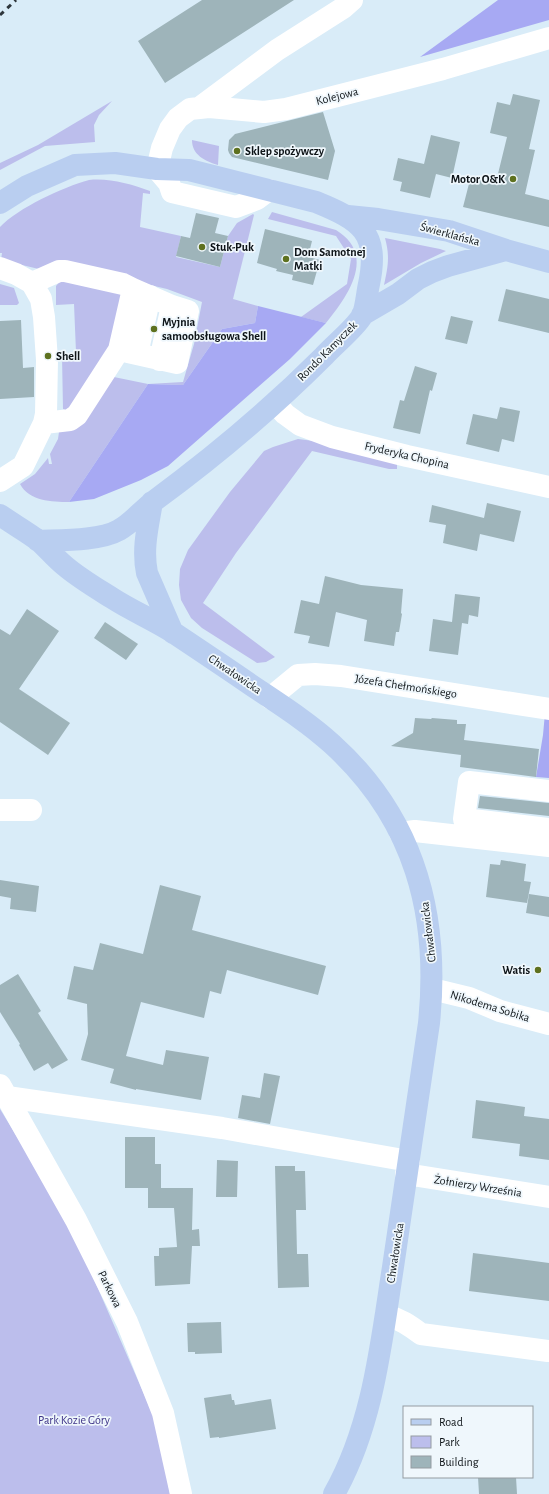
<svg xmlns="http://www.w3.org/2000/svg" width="549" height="1494" viewBox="0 0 549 1494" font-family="'Alegreya Sans',sans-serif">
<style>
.green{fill:#bcbeec}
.forest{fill:#a7a9f3}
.building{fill:#9eb4ba}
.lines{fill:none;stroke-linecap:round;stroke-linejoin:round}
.minor{stroke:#fff;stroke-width:22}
.major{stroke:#b9cef0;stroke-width:22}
.rail{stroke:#2e363c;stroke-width:3;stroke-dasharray:5 5;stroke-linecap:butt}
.poi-dot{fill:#5e711f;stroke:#eff7fc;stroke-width:1.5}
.labels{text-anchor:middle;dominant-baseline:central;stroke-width:3.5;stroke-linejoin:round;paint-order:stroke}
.street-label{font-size:12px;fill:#0e1418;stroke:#eff7fc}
.poi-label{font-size:12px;font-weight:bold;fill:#0e1418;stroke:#eff7fc;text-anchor:start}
.park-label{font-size:12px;fill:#3c3287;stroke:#eff7fc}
</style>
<rect width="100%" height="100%" fill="#d9ecf8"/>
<path class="green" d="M112,101L99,115L94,125L95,142L45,146L0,170V163L38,145Z
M192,140L219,146L218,165C205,161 192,155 192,140Z
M89,180C110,178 130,184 150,191V194L143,193L140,227L181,236L176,257L220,267L228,236L237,223L253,214L254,215L233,299L258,306L255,323L222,329L183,385L148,384L69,502C52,502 29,501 20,484L35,474L48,458L49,464H52L50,454L58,439L59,432L109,376L148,384L183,382L194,344L202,302L167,289L65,265L43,270L1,260L2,253H0V227C18,208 63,187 89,180Z
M272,212L336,230C377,255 348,296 326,323L301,317L347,284L351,259L336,236L268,219Z
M385,238L440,249L446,251L421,263L384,285C388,267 390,256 385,238Z
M62,279L122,291L112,348L71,413L63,409L62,356L76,352L74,304L56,305V286Z
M0,284L14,288L19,303L17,305H0Z
M298,439L314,441L397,461V469H389L312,451L236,553L203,603L275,657L266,662L257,663L202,628L191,618L181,600L179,585L180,569L188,550L201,532L230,492L264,451L273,447Z
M0,1109L69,1222L157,1424L170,1494H0Z"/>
<path class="forest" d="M498,0H549V20L420,57Z
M258,306L326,323L290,359L168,466L141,480L94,499L69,502L148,384L183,385L222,329L255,323Z
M545,713L549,714V778L536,777L543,735Z"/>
<path class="building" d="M202,0H294L165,83L138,41Z
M513,94L540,100L529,149L535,150L525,194L549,200V227L463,207L471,176L496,182L507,137L490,133L497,102L510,105Z
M323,112L335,151L328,180L232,157L229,153L228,150L229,140L235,134Z
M431,135L460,142L452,178L436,174L430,198L400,191L402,182L393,180L398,158L424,164Z
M196,213L219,218L215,233L228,236L220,267L176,256L181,236L190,238Z
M265,229L312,241L308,257L320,260L313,285L292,280L293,275L276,271L277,269L257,263Z
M506,289L549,299V333L498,321Z
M451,316L473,321L467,344L445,339Z
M21,320L23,368L34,367V397L0,399V321Z
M415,366L437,373L432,391L430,390L420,434L393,428L400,400L404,401Z
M500,407L520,411L514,442L502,439L499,452L466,444L473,414L497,419Z
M487,503L521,511L514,542L480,534L477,551L443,543L446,525L429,522L432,505L484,518Z
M325,576L361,585L403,589L401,613L402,614L399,632H396L394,646L364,641L367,620L336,612L329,647L308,643L310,636L294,633L301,600L319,604Z
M455,594L480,597L478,617L469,615L468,624L462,623L458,655L429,651L433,619L452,622Z
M27,609L59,631L19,689L70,723L48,755L0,722V629L10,635Z
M105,622L138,644L126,660L94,638Z
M415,718L431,719L432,718L457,720V724H466L464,740L539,749L536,777L460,767L461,755L391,746L413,733Z
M480,796L549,803V816L478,808Z
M501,860L526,864L524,881L531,882L527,903L486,897L490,864L500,865Z
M0,880L39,886L36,912L10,909L11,898L0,896Z
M160,885L201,896L192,930L326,966L318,995L227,970L221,994L210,991L204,1018L141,1002L126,1056L163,1065L166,1050L209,1057L201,1100L136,1089V1090L110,1083L114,1069L81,1060L88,1034L87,1004L67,999L74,966L93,970L100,943L143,954Z
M529,894L549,897V917L526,913Z
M18,974L41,1011L38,1013L68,1060L52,1069L48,1063L34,1071L19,1045L20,1044L0,1012V985Z
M264,1073L280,1076L270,1124L238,1118L242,1095L260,1098Z
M476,1100L525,1107L524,1116L549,1119V1160L519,1156L520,1144L472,1138Z
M125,1137H155V1164H161V1188H125Z
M217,1160L238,1161L237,1197H216Z
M275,1166H295V1171H305L306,1210H296L297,1254H308L309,1287L278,1288Z
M148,1188H193L192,1230L199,1229L200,1246H192L190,1284L155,1286L154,1256H159V1248L177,1247L174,1208H148Z
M473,1253L549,1263V1301L469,1291Z
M221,1322L222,1353L195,1354V1352H188L187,1323Z
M231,1394L232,1400H234L235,1405L271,1399L276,1429L219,1438V1437L210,1438L204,1398Z
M478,1477H516L517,1494H479Z"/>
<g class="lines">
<path class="minor" d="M199,108L277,50L343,8L352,0
M269,190L257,199L236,207L172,192L169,183L157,169L162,148L170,129L178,118L190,109L209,107L264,112L286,109L443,69L549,38
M0,268L16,274L32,283L41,299L44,317L47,360L46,414L44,423L23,466L0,481
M32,283L59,271H65L123,284L133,289L119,350L77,415L70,420L44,423
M119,350L177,363L188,311L172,306L133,289
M137,354L150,296
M160,360L172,306
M275,403L285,414L300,425L332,437L407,456L549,487
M270,698L298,675L315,674L341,676L549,709
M549,791L469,782L464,819L549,829
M0,810H31
M400,833L415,831L549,846
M432,989L469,998L500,1011L549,1024
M0,1085L76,1220L127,1322L163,1413L181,1494
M7,1097L222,1128L409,1161
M406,1174L549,1197
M386,1315C400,1319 409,1325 421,1334L548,1351"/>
<path class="major" d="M0,203L27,186L75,165L115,163L157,169L189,170L316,202C360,220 380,232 369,284C367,292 366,309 362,316C355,328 334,345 324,356C271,409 214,457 154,501C142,510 132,523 119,530C100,541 60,540 38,541
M348,216L378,219L449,231L506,250L549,262
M362,315L398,294L418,279L432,272L448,266L506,250
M152,502C148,526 142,549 147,573L173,633
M0,515C13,524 27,532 39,541C48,549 55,558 65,566C79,578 96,588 112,598C132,611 154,620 174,633C201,651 228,669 254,687C281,705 309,723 332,744C415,819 440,915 429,1023C417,1104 405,1186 393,1267C381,1344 373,1425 334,1494"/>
<path class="rail" d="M0,15L16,0"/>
</g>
<g class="poi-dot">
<circle cx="237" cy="151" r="4"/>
<circle cx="513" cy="179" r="4"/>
<circle cx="202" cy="247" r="4"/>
<circle cx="286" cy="259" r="4"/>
<circle cx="154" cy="329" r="4"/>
<circle cx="48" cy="356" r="4"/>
<circle cx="538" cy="970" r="4"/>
</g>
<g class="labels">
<g class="street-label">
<text transform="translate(337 96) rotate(-14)">Kolejowa</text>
<text transform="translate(450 234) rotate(15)">Świerklańska</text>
<text transform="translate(327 351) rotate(-45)">Rondo Kamyczek</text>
<text transform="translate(407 455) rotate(13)">Fryderyka Chopina</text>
<text transform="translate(235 674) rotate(34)">Chwałowicka</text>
<text transform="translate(406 686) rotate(9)">Józefa Chełmońskiego</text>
<text transform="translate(428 932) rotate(-97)">Chwałowicka</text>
<text transform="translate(490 1006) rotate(17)">Nikodema Sobika</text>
<text transform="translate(478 1186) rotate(9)">Żołnierzy Września</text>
<text transform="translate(395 1253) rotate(-81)">Chwałowicka</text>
<text transform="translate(110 1289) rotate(64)">Parkowa</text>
</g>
<g class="poi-label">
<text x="245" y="151">Sklep spożywczy</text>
<text x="505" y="179" text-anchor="end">Motor O&amp;K</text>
<text x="210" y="247">Stuk-Puk</text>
<text x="294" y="252">Dom Samotnej<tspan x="294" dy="14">Matki</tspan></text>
<text x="162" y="322">Myjnia<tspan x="162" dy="14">samoobsługowa Shell</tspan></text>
<text x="56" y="356">Shell</text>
<text x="530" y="970" text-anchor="end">Watis</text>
</g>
<g class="park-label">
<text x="74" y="1420">Park Kozie Góry</text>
</g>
</g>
<rect x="403" y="1406" width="130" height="72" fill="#eff7fc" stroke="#959ca1"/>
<rect x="411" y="1419" width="20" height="6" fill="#b9cef0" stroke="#959ca1"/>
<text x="439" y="1426" font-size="12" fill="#0e1418">Road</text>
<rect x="411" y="1436" width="20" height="12" fill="#bcbeec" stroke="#959ca1"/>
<text x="439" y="1446" font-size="12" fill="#0e1418">Park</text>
<rect x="411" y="1456" width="20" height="12" fill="#9eb4ba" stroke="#959ca1"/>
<text x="439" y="1466" font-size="12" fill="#0e1418">Building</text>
</svg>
